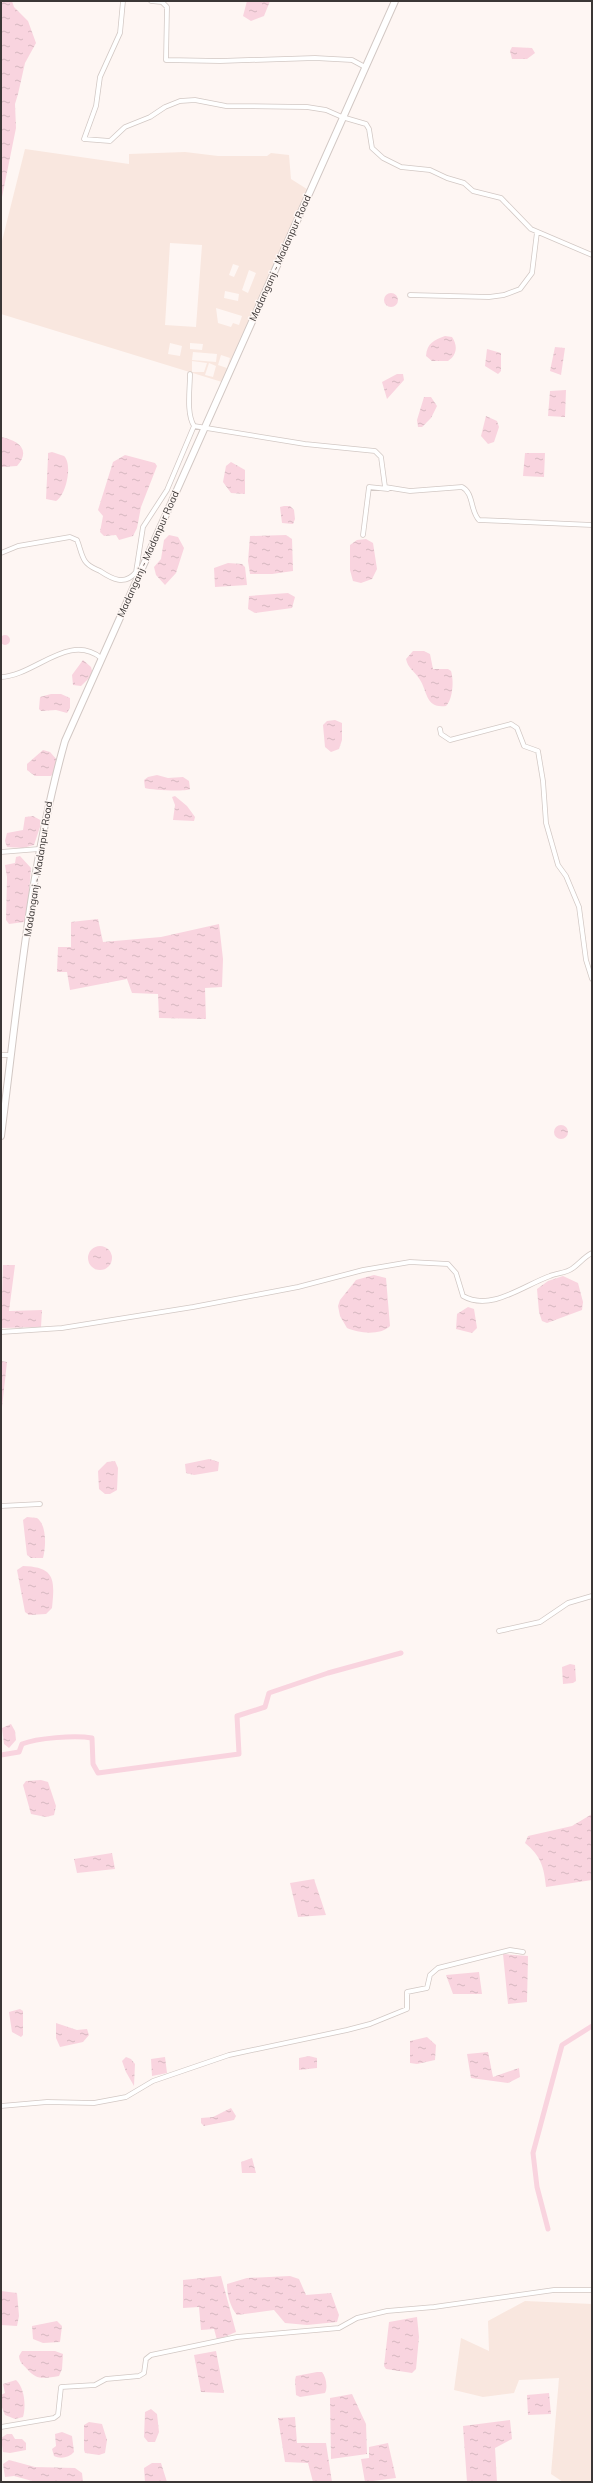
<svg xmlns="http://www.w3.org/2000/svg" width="593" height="2483" viewBox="0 0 593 2483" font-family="Mulish,sans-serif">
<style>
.built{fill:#f9e7df;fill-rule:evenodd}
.water{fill:url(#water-ripples)}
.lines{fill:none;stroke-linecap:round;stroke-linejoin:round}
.canal{stroke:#f9d4df;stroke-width:5}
.minor-casing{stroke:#d2c8c4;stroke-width:5.5}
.primary-casing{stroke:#d2c8c4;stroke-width:8}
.minor{stroke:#fff;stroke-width:4}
.primary{stroke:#fff;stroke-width:6}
.labels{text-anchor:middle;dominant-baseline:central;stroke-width:3;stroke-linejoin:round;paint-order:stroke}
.street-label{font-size:10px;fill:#3b3736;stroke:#fef6f3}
</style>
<defs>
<pattern id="water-ripples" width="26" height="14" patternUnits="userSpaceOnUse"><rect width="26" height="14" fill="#f9d4df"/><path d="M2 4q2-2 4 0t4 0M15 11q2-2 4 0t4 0" fill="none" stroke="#d6b7c0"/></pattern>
</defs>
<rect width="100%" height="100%" fill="#fef6f3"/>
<path class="built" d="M25,149L129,164V154L185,152L218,156H267L271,153L289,155L291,179L310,191L222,382L1,314V245ZM170,243L202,245L196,327L165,325ZM233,264L239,266L234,277L229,275ZM249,270L256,273L248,293L242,290ZM225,291L239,294L238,301L224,298ZM216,308L242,316L239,325L233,323L231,327L218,323ZM170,343L182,346L180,356L168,354ZM190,343L203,344L202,350L190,349ZM193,352L217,354L216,362L192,360ZM221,355L230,358L227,368L218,365ZM192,361L207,363L204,372H192ZM209,363L216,366L213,377L205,375Z
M525,2301L592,2304V2482H563L551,2474L559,2378L519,2380L514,2393L483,2397L454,2390L461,2338L489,2351L488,2321Z"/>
<path class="water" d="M1,1H12L14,7L28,21L36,43L25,63L18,94L15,104L16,128L1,202Z
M247,1H270L264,16L251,21L243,16Z
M512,47L532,48L535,53L527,59H512L510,51Z
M384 300a7 7 0 1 1 14 0a7 7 0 1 1-14 0Z
M445,336L452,337C458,346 457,355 448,361H432L426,356C427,343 434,340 445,336Z
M555,347L565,348L561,375L550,371Z
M487,349L501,353V371L498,374L485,366Z
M397,374H403L404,380L387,399L382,382Z
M566,390L565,417L548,416L550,391Z
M424,397H431L437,406L431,418L422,427H418L417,420Z
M486,416L497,421L499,427L494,442L488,444L481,436Z
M1,437C17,440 32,449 17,466L1,467Z
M52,452L64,456C73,464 66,496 56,501L46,499L48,457V453Z
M525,453H545L544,477L523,476Z
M125,455L155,463L157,466L141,507L137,528L133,536L119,540L116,535L104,536L100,532L103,516L98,510L113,462Z
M231,462L245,470V494L231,493L223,482L226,466Z
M284,506H290L294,510L295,519L293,524L282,523L280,507Z
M169,535L178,537L184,548L176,573L165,585L156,575L154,567L161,559L164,540Z
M286,535L292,539L293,571L272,574H250L248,561L250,536Z
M366,539L373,543L377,569L372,579L361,583L353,581L350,570V545L357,540Z
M228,563L242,564L245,567L247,585L215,587L214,568Z
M288,593L295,597L292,608L255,613L248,609L249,596Z
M0 640a5 5 0 1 1 10 0a5 5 0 1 1-10 0Z
M413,651H424L430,654L433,669H448L451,671C454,680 453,699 446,706C424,709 428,689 418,677C413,670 408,668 406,659Z
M83,660L91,667L93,674L81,686L73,685L72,675Z
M51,694H61L70,698V708L67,713L56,710L41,711L39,709L40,697Z
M335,720L342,723V740L339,749L331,752L325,747L323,725L327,721Z
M43,750L50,752L58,761L55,771L51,776H35L27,770V764Z
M157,775L168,778L183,777L189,781L190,789C185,792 151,790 145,788L144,780L148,777Z
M175,796L187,806L195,817L194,821L173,820L175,805L172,797Z
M33,816L42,821L34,845L23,848L7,847L5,841L7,833L23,830L25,817Z
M20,856L31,868L27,917L24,922L9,924L6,920L7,877L5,865L15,863L16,857Z
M98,919L103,942L161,937L219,924L223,959L222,987L205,988L206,1019L159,1018L158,994L132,993L127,979L70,990L67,972H57L58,947H71V922Z
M554 1132a7 7 0 1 1 14 0a7 7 0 1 1-14 0Z
M88 1258a12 12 0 1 1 24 0a12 12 0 1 1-24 0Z
M3,1265H15L9,1311L42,1310L41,1327L1,1328Z
M374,1275L386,1278L390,1326C380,1336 358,1333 347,1328L340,1316L338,1306L340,1300L356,1280Z
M563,1276L578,1283L583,1302L582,1310L547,1323L542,1321L539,1312L537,1289L548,1281Z
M468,1307L474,1309L477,1328L472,1333L456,1329L457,1314Z
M1,1361L7,1362L1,1416Z
M209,1459L219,1462L218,1471L194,1475L186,1473L185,1464Z
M115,1461L118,1468L117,1490L110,1494H105L99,1489L98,1471L107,1462Z
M27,1517L37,1518C47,1525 46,1547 43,1558H31L27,1555L23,1520Z
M23,1566C55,1567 55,1579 52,1608L46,1614L29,1615L25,1612L17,1570Z
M570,1664L575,1665L576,1681L573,1683L563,1684L562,1667Z
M11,1724L15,1731L16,1740L9,1748L4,1744L2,1728Z
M41,1780L48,1782L56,1806L54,1815L46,1817L31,1814L23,1785L26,1781Z
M592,1814V1880L546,1887C544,1867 541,1856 525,1843L528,1836L572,1826Z
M112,1853L115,1869L77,1873L74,1859Z
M314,1879L326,1915L298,1917L290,1883Z
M503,1954L528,1956L527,2002L508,2004Z
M479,1972L482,1994H453L446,1975Z
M20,2009L23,2011V2035L21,2037L12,2032L9,2012Z
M56,2023L77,2030L87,2029L89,2035L83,2042L60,2047L56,2038Z
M427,2037L436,2045L435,2060L417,2064L410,2063V2041Z
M488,2052L493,2077L519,2068L520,2077L508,2083L471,2078L467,2054Z
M309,2056L317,2058V2068L299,2070V2058Z
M126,2057L131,2059L135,2064L134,2086L126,2072L122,2061Z
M165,2057L167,2073L152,2076L151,2059Z
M231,2108L236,2116L234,2120L204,2126L201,2123V2118L213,2117Z
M252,2158L256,2173H242L241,2162Z
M221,2276L236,2332L217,2340L214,2329L201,2330L199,2307L183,2308V2280Z
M290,2276L299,2279L306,2295L331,2293L339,2315L337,2322L307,2325L285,2323L274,2310L237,2315C230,2307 227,2294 227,2284L247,2278Z
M1,2291L17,2293L19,2316L17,2326L1,2325Z
M417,2317L419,2337L416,2369L412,2373L386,2369L384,2366L389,2322Z
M57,2321L62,2326L60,2342L43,2343L33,2339L32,2326Z
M22,2351H55L63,2354L62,2369L59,2376C45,2378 37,2381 27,2369C23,2364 20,2364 19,2356Z
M216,2351L224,2393L201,2392L194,2355Z
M317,2372H322C326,2377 328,2387 325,2393L300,2397L296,2395L295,2380L296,2376Z
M16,2380C25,2388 26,2407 23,2417L15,2419L5,2415L1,2405V2395L5,2393L3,2384Z
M549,2393L551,2414L528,2415L527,2395Z
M352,2394L366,2424L367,2454L331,2459L330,2398Z
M151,2409L157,2414L159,2432L155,2442H148L144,2437L145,2412Z
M295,2417L297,2443H326L332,2482H313L308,2463L285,2462L278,2418Z
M510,2420L512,2439L495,2448L497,2482H467L463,2426Z
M89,2422L102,2424L107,2440L105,2453L99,2455L85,2453L84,2450V2425Z
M62,2432L72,2436L74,2452C69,2458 60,2459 54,2456L52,2449L56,2446L55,2434Z
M7,2434H12L15,2439H22L26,2443V2450L10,2453L3,2452L1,2438Z
M388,2443L396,2478L365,2482L361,2459L369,2458V2447Z
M9,2460L35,2467L75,2468L82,2473L83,2482H36L14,2476L5,2477L3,2464Z
M152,2463H161L167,2482H145L144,2468Z"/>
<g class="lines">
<path class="canal" d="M1,1755L19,1752L22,1744C37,1738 75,1735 92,1738L93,1764L98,1773L239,1754L237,1716L265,1707L269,1693L328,1673L401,1653
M548,2229L537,2187L533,2153L562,2045L592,2026"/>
<defs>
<path id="minor" d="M123,1L120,33L100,77L96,106L84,139L110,141L125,127L150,117L165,107L180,101L195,100L226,106L307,107L326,110L342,117L366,124L369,129L372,148L383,158L401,167L430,170L447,178L464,183L473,191L501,198L531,229L592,255
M151,1L162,2L167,7L166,60L220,61L315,58L352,60L365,67
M410,295L489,297L504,295L520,289L532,273L537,232
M190,374C190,389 186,413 194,426L305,444L375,451L381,457L385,487L410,491L462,487C474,493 470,511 479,520L592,525
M363,535L369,487L388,489
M1,553L18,546L70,537L77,540C80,547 81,555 85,561C89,567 94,568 100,571C112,579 125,586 136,572L143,527L167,490L194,426
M1,677C34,676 69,632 101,658
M440,729L441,734L450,740L511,724L517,728L524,746L538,751L543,781L546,823L558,865L566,876L579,907L586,960L592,979
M1,852L39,849
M1,1055H11
M1,1332L62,1328L193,1307L298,1287L363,1270L410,1262L448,1264L456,1273L463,1296C491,1312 524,1285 550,1276C557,1273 567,1273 573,1268C580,1263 584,1257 592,1253
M1,1506L40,1504
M499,1631L540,1622L568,1603L592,1596
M1,2106L47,2102L94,2103L126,2097L153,2081L229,2055L347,2030L370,2024L407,2009V1992L427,1988L430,1975L438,1968L510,1950L523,1952
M1,2427L54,2418L58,2415L61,2387L95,2385L106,2379L139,2376L144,2373L146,2359L151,2355L237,2337L339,2328L357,2318L387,2311L434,2307L554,2290H592"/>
<path id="primary" d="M1,1136C18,1004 29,869 65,741L395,1"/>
</defs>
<use href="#minor" class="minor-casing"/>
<use href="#primary" class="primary-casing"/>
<use href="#minor" class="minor"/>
<use href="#primary" class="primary"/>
</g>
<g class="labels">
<g class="street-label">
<text transform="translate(280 258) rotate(-66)">Madanganj - Madanpur Road</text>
<text transform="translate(148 554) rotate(-66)">Madanganj - Madanpur Road</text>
<text transform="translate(38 869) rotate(-81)">Madanganj - Madanpur Road</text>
</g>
</g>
<rect width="593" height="2483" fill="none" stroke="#3b3736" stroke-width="4"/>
</svg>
